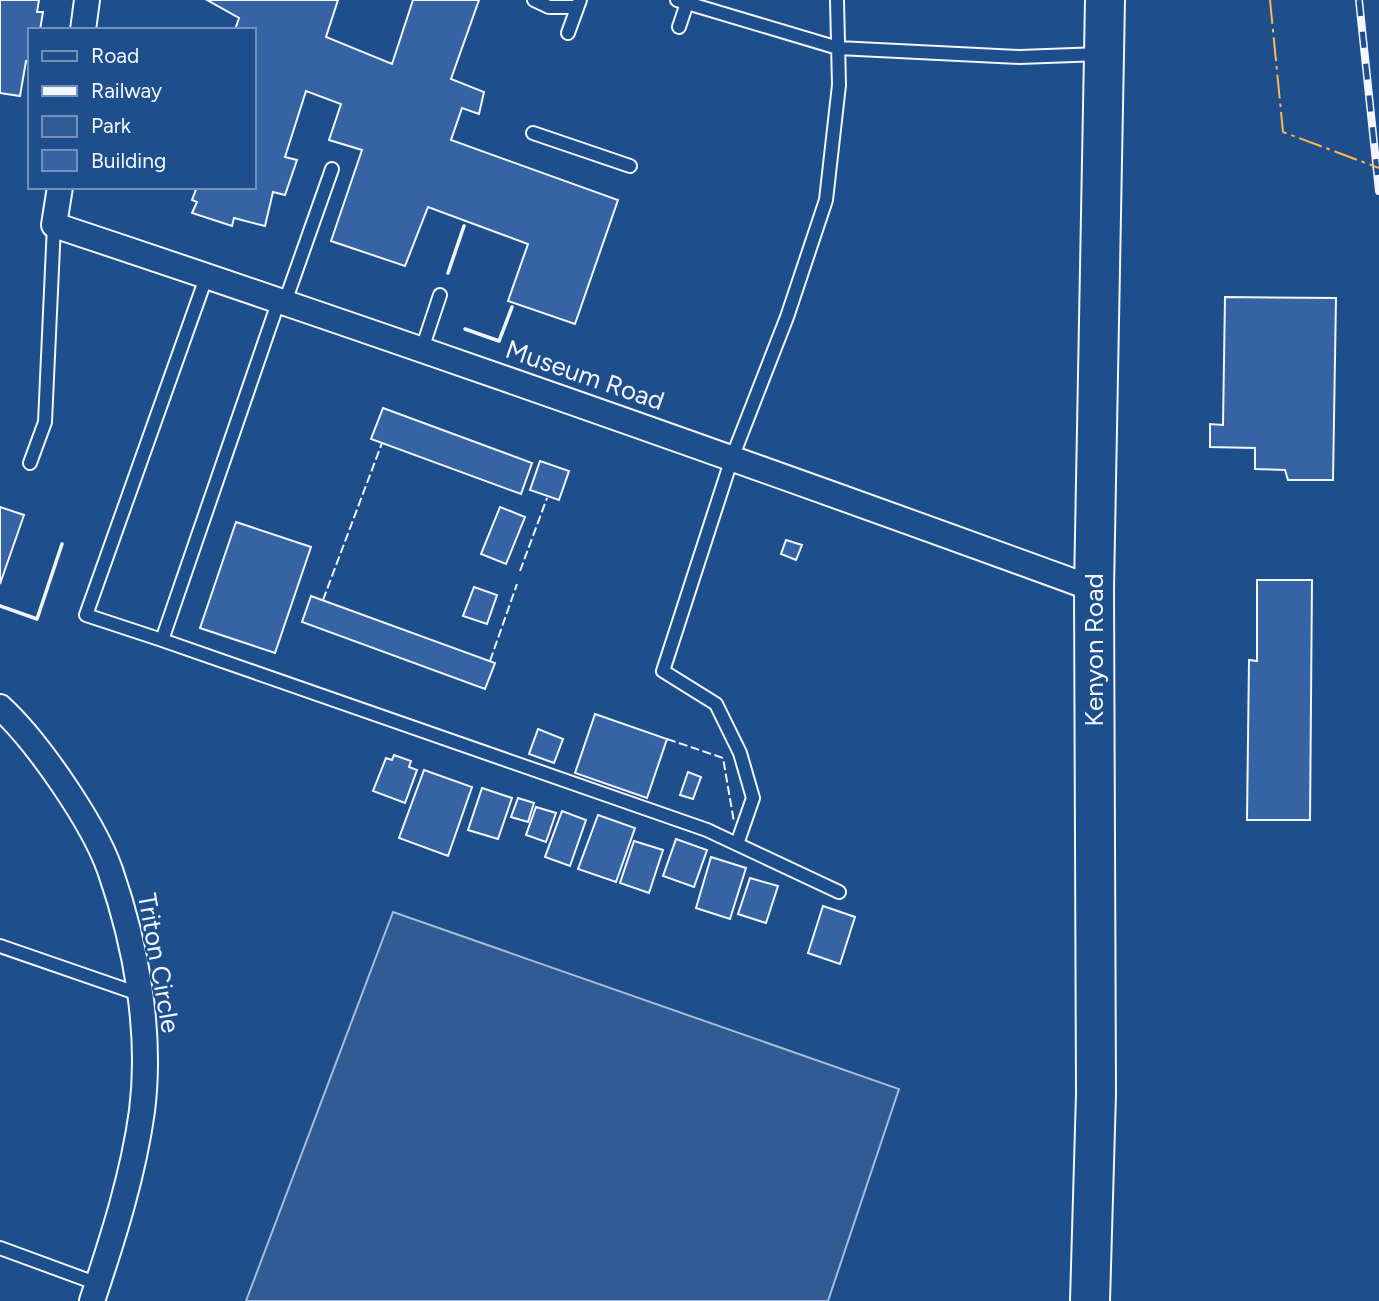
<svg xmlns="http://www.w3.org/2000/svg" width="1379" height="1301" viewBox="0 0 1379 1301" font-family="Figtree,sans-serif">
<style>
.green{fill:#305b95;stroke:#a8bbd7;stroke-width:2}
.building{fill:#3563a3;stroke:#f2f6ff;stroke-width:2}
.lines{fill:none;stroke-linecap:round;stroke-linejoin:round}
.lane-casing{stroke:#f2f6ff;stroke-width:16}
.street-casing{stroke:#f2f6ff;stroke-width:28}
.primary-casing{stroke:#f2f6ff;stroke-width:42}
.lane{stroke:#1f4e8c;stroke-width:12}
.street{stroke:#1f4e8c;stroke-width:24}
.primary{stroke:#1f4e8c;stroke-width:38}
.rail-casing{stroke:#f2f6ff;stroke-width:8}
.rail{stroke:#1f4e8c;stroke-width:5;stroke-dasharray:16;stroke-linecap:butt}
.fence{stroke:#f2f6ff;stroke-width:2;stroke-dasharray:9 3.5;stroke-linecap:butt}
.wall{stroke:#f2f6ff;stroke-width:3.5}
.power{stroke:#ffb74d;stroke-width:2;stroke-dasharray:24 5 3.5 5;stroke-linecap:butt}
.labels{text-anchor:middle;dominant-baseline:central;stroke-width:5;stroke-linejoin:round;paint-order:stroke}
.street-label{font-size:26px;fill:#f2f6ff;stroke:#1f4e8c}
</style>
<rect width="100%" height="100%" fill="#1f4e8c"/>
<path class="green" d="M393,912L899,1089L828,1301H246Z"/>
<path class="building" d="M0,0H39L37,12H43L40,30H30V61H26L20,96L0,93Z
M207,0H338L326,37L392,64L413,0H479L451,79L484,92L479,114L462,108L451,140L618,200L575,324L508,301L528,244L428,207L405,266L331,241L362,150L329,140L341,104L306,91L285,157L297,160L285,195L273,192L265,226L234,218L232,226L192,213L197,202L192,200L197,187H254V30H235L239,18Z
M1225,297L1336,298L1333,480H1288L1285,470L1255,469V448L1210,447V424L1223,425Z
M383,408L532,463L521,494L371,439Z
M540,461L569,471L559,500L530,490Z
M0,507L24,515L0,584Z
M500,507L525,517L506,564L481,554Z
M236,522L311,547L275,653L200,628Z
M786,540L802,545L796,560L781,554Z
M1257,580H1312L1310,820H1247L1249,660L1257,661Z
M474,587L497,595L487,624L463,616Z
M311,596L495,663L485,689L302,622Z
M595,714L667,739L647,798L575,773Z
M538,729L563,739L554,763L529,754Z
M394,755L411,761L409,767L417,770L405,803L373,791L386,758L392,760Z
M424,770L472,787L448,856L399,838Z
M688,772L701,777L693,799L680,795Z
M482,788L512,798L498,839L468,830Z
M518,798L534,803L528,822L511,817Z
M536,807L556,813L546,842L526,835Z
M562,811L586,820L570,866L545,857Z
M598,815L635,828L616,882L578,869Z
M676,839L707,850L694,887L663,876Z
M634,841L663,850L649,893L620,883Z
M711,857L746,868L730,919L696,908Z
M750,878L778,886L766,923L738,914Z
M823,906L855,917L840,964L808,953Z"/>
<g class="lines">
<defs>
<path id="lane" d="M534,0L549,7H577
M677,0L838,48L1020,57L1100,54
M679,27L688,0
M568,33L580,0
M533,133L630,166
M279,300L162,640L707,830L839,892
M285,302L332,169
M422,349L440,295
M30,463L45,422L54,225
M162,640L86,615L207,275
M737,844L753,798L740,753L716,704L663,671L732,458L787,317L826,200L839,85L837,0
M0,946L139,994
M0,1248L98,1284"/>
<path id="street" d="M83,30L87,0
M60,187L54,225C403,341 749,463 1094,589
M0,707C37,741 93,822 110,870C136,945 152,1031 142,1111C133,1176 113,1238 92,1301"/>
<path id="primary" d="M1090,1301L1096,1094L1094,589L1105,0"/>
</defs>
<use href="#lane" class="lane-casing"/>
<use href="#street" class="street-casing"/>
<use href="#primary" class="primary-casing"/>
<use href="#lane" class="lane"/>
<use href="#street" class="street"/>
<use href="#primary" class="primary"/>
<defs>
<path id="rail" d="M1359,0L1379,191"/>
</defs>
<use href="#rail" class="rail-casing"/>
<use href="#rail" class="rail"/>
<path class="fence" d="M520,571L547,498
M323,600L382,443
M490,661L517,584
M667,739L723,758L734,822"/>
<path class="wall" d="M448,273L464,226
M465,329L499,341L512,307
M0,606L37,619L62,544"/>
<path class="power" d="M1270,0L1283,132L1379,168"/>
</g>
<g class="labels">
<g class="street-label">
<text transform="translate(585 375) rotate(19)">Museum Road</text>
<text transform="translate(1094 650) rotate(-90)">Kenyon Road</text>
<text transform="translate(159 963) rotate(80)">Triton Circle</text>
</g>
</g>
<rect x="28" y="28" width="228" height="161" fill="#1f4e8c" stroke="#7391ba" stroke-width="2"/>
<rect x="42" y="51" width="35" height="10" fill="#1f4e8c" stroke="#7391ba" stroke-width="2"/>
<text x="91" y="63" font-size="21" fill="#f2f6ff">Road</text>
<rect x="42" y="86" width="35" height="10" fill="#f2f6ff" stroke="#7391ba" stroke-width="2"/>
<text x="91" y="98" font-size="21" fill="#f2f6ff">Railway</text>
<rect x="42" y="116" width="35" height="21" fill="#305b95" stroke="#7391ba" stroke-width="2"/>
<text x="91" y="133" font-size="21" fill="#f2f6ff">Park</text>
<rect x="42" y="150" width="35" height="21" fill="#3563a3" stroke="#7391ba" stroke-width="2"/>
<text x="91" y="168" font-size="21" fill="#f2f6ff">Building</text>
</svg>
